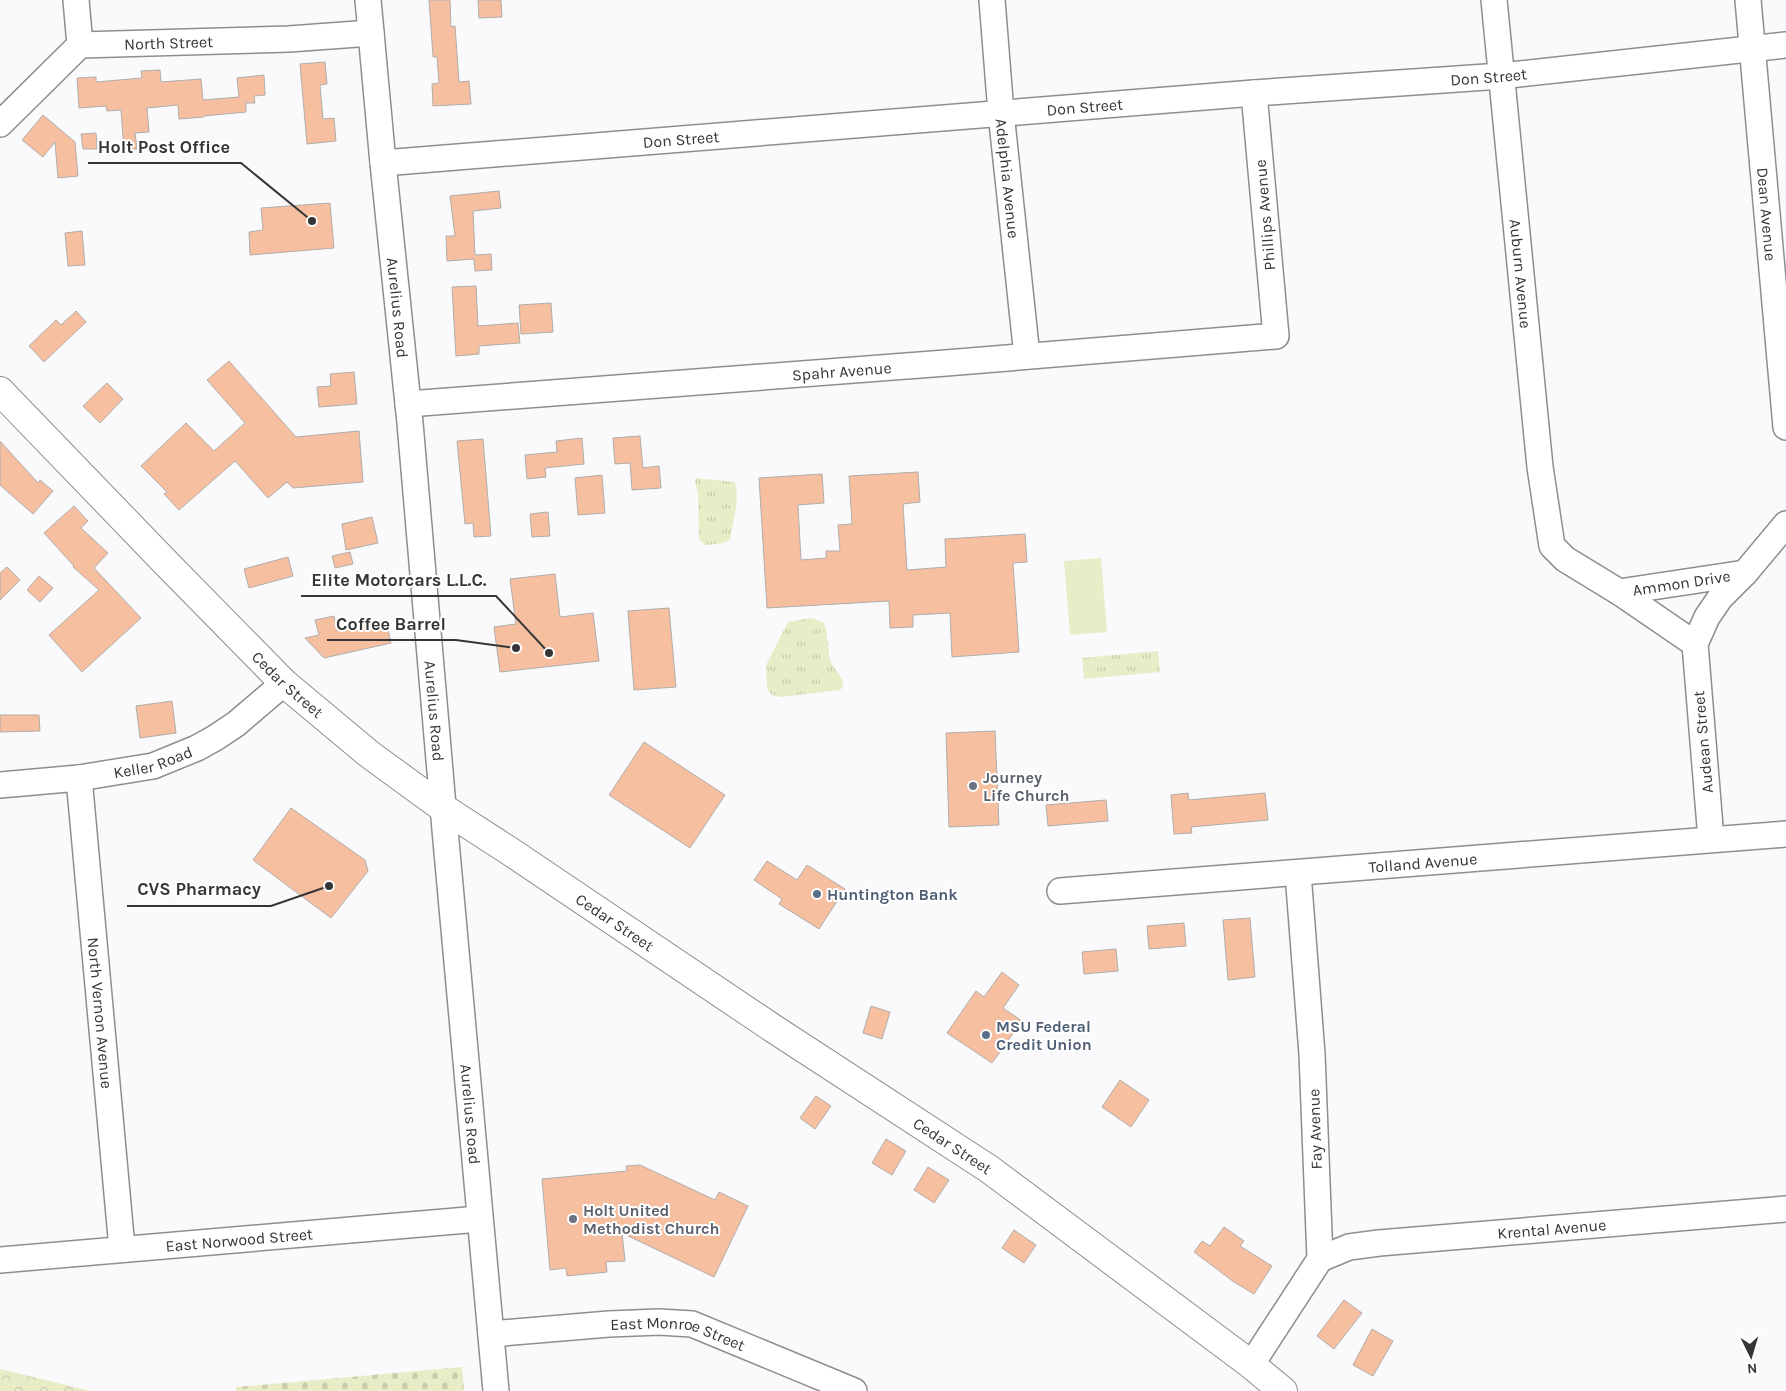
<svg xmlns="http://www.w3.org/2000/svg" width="1786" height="1391" viewBox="0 0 1786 1391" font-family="Karla,sans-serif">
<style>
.grass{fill:url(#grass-tufts)}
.forest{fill:url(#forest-crowns)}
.cemetery{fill:url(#cemetery-stones)}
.garden{fill:#e7edc6}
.building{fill:#f6bf9f;stroke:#b0adac}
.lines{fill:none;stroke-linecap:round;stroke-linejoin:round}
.minor-casing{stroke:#8e8e90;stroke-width:28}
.major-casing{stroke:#8e8e90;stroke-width:30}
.minor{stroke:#fff;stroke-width:25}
.major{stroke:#fff;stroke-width:28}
.worship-dot{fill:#6b7280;stroke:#fff;stroke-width:2}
.service-dot{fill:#5c6f8a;stroke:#fff;stroke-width:2}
.labels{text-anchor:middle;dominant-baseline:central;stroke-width:4;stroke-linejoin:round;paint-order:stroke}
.street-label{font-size:16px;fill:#353536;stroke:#fff}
.worship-label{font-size:16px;font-weight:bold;fill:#5b616d;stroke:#fff;text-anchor:start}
.service-label{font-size:16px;font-weight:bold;fill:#4e5e75;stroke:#fff;text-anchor:start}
.leader{fill:none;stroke:#353536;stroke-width:2}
.callout-dot{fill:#353536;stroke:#fff;stroke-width:2}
.callout-label{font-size:18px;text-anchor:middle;font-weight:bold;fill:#353536;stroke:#fff;stroke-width:4;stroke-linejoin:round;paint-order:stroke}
</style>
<defs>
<pattern id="grass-tufts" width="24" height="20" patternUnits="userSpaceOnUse" patternTransform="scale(1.25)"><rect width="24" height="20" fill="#e7edc6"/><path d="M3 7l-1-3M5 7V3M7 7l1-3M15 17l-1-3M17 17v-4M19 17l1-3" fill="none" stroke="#c7ccab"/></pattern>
<pattern id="forest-crowns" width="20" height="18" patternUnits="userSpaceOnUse" patternTransform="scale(1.25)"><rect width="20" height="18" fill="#e7edc6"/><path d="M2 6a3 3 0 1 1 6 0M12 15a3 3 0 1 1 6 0" fill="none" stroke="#c7ccab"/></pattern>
<pattern id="cemetery-stones" width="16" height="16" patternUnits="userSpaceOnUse" patternTransform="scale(1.25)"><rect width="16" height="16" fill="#e7edc6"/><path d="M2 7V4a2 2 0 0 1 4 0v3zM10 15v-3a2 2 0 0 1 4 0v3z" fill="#c7ccab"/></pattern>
</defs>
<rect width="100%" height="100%" fill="#fafafc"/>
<path class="grass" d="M696,478L735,482C740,503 733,519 730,539L724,543L716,544L705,545L699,539L698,495L695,482Z
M811,618L823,622L826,629L830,661L842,679L843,687L840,690L781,697L772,695L767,689L766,665L788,622Z
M1158,651L1160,672L1084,679L1082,658Z"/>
<path class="forest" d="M0,1369L91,1391H0Z"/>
<path class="cemetery" d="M462,1367L464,1391H236V1387Z"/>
<path class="garden" d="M1101,558L1107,632L1070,635L1064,561Z"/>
<path class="building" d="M429,0H450L451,27L455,26L459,82L469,81L471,104L433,106L432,84L439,83L437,57H433Z
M478,0H501L502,17L479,18Z
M325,62L327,84L320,85L323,119L334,118L336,141L307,144L300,64Z
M160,70L161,82L201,79L203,100L239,97L237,78L264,75L265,95L254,96L255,103H246V112L204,116V117L179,119L178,105L147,108L149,132L135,133L137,149L124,150L121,110L107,111L106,106L79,108L77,78L96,77V82L142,78L141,71Z
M43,115L75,142L78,176L58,178L55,142L43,157L22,140Z
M96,133L97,149H83L81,134Z
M499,191L501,208L473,211L475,255L491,254L492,270L475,271L474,259L447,261L446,236H455L450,196Z
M330,203L334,248L250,255L249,232L263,230L261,208Z
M82,231L85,265L68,266L65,233Z
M476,286L478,326L518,323L520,343L479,346V354L456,356L452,287Z
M551,303L553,332L521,334L519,305Z
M76,311L86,322L44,362L29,346L56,320L61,325Z
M229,361L296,437L359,431L363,482L293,488L287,482L268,498L235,461L179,510L164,494L167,492L141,466L186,423L214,451L245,423L207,380Z
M354,372L357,404L319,407L317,387L331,386L330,374Z
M107,383L123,399L100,423L83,406Z
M640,436L643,468L659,466L661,488L632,490L630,463L615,464L613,438Z
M582,438L584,464L545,468L546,477L527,479L525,455L557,452L556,441Z
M483,439L491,536L474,537L473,523L465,524L457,441Z
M0,441L38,483L40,480L53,491L33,514L0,485Z
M918,472L920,502L903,504L907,570L946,567L945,539L1025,534L1027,562L1013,563L1019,652L952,657L950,613L913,615V627L890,628L889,601L767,608L759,478L822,474L824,503L798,505L801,560L826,558V551H840L838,525L852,524L849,476Z
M602,475L605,513L578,515L575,478Z
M74,506L88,521L81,528L108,553L94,568L141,618L82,672L49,635L99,590L73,567L74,566L44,533Z
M548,512L550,536L532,537L530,514Z
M372,517L378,543L346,550L342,524Z
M350,552L353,564L335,568L332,556Z
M288,557L293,576L249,588L244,569Z
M7,567L20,580L0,600V573Z
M555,574L560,617L593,613L599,661L500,672L494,627L516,624L510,579Z
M39,576L53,588L40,602L27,590Z
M669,608L676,687L634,690L628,611Z
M334,616L337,631L386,620L391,643L324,658L305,638L319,635L315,620Z
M172,701L176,733L140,738L136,706Z
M0,715H39L40,731L0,732Z
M995,731L999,825L949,827L946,733Z
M644,742L725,795L690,848L609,795Z
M1188,793L1189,800L1265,793L1268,820L1191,827L1192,833L1174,834L1171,795Z
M1106,800L1108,821L1048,826L1046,805Z
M291,808L365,860L368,871L331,918L253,860Z
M767,861L797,880L807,865L845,889L819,929L779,904L782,899L754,880Z
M1250,918L1255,977L1228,980L1223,920Z
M1184,923L1186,946L1149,949L1147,926Z
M1116,949L1118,971L1084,974L1082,952Z
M1002,972L1019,985L1003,1008L1022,1021L992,1063L947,1033L976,991L984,997Z
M871,1006L890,1012L882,1039L863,1033Z
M1120,1080L1149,1100L1131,1127L1102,1107Z
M816,1096L831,1106L815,1129L800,1118Z
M886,1139L906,1151L892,1175L872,1163Z
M640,1165L715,1200L719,1192L748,1206L714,1277L622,1233L625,1261L606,1262L607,1272L567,1276L566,1268L550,1270L542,1179L627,1171L626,1166Z
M928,1167L949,1180L934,1203L914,1190Z
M1224,1227L1244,1241L1240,1246L1272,1266L1254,1294L1234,1282L1194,1252L1202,1241L1210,1246Z
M1014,1230L1036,1245L1024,1263L1002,1248Z
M1344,1300L1362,1313L1334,1349L1317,1336Z
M1372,1329L1393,1341L1373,1376L1353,1365Z"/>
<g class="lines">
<defs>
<g id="minor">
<path d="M76,0L80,45"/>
<path id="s1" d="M368,0L383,163L410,423L446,841L496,1391"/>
<path id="s2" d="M992,0L1001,113L1027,356"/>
<path id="s3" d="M1494,0L1540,467L1552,546L1565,559L1619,592L1745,573"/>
<path id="s4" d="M1748,0L1786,427"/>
<path id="s5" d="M0,124L80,45L289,39L371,33"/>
<path id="s6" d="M383,163L1254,93L1501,76L1786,45"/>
<path id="s7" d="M408,404L946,363L1276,336L1254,93"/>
<path d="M1619,592L1695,644"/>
<path id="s8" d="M79,778L122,1248"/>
<path id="s9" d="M0,785L79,778L153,766L197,748L215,738L236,724L284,683"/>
<path d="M1711,839L1695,644L1707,617L1720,598L1745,573L1786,524"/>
<path id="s10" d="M1060,891L1786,834"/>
<path id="s11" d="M1320,1259L1349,1247L1379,1243L1786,1209"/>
<path id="s12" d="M0,1260L479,1219"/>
<path id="s13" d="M491,1334L609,1324L659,1322L692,1324L854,1391"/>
<path d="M1251,1365L1320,1259L1312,1054L1298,873"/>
</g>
<g id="major">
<path id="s14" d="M0,391L167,564L284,683L369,754L443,808L511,852L774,1029L989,1169L1249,1363L1283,1391"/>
</g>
</defs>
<use href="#minor" class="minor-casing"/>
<use href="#major" class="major-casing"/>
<use href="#minor" class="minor"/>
<use href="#major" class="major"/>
</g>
<g class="worship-dot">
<circle cx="973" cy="786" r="5"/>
<circle cx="573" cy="1219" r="5"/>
</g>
<g class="service-dot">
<circle cx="817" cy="894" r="5"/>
<circle cx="986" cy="1035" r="5"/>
</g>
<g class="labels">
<g class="street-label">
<text stroke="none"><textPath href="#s5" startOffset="201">North Street</textPath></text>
<text stroke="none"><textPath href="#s6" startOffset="1109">Don Street</textPath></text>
<text stroke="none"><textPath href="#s6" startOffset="704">Don Street</textPath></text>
<text stroke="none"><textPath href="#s6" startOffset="299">Don Street</textPath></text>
<text stroke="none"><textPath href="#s2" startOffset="179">Adelphia Avenue</textPath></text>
<text stroke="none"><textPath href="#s4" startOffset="215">Dean Avenue</textPath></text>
<text transform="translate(1265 215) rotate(-95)">Phillips Avenue</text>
<text stroke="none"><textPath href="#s3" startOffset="275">Auburn Avenue</textPath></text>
<text stroke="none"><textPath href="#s1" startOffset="309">Aurelius Road</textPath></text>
<text stroke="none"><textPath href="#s7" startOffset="435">Spahr Avenue</textPath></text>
<text stroke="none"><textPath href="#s3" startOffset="694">Ammon Drive</textPath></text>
<text stroke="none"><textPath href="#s14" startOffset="411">Cedar Street</textPath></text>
<text stroke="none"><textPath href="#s1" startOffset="714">Aurelius Road</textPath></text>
<text transform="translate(1703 742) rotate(-95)">Audean Street</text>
<text stroke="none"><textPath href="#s9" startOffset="155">Keller Road</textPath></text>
<text stroke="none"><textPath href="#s10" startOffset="364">Tolland Avenue</textPath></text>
<text stroke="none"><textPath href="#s14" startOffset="816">Cedar Street</textPath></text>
<text stroke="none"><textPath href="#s8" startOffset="236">North Vernon Avenue</textPath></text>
<text stroke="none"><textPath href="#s1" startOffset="1119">Aurelius Road</textPath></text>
<text transform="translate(1315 1129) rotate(-92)">Fay Avenue</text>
<text stroke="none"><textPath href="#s14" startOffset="1221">Cedar Street</textPath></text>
<text stroke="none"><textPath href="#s11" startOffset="235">Krental Avenue</textPath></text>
<text stroke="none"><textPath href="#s12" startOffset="240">East Norwood Street</textPath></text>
<text stroke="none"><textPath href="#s13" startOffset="189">East Monroe Street</textPath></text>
</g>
<g class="worship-label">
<text x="983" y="777">Journey<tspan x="983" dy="18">Life Church</tspan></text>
<text x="583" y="1210">Holt United<tspan x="583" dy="18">Methodist Church</tspan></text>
</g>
<g class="service-label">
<text x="827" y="894">Huntington Bank</text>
<text x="996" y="1026">MSU Federal<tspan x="996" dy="18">Credit Union</tspan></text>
</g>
</g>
<path class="leader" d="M312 221L241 163H88M549 653L496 596H301M516 648L456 640H327M329 886L271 906H127"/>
<g class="callout-dot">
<circle cx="312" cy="221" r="5"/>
<circle cx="549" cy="653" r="5"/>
<circle cx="516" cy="648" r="5"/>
<circle cx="329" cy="886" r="5"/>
</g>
<g class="callout-label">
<text x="164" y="153">Holt Post Office</text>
<text x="399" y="586">Elite Motorcars L.L.C.</text>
<text x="391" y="630">Coffee Barrel</text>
<text x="199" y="895">CVS Pharmacy</text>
</g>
<g transform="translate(1751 1356) rotate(175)" stroke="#ffffff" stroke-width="4" paint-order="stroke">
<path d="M0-4L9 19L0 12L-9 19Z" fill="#353536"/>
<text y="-8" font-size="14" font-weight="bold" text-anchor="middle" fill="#353536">N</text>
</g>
</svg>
